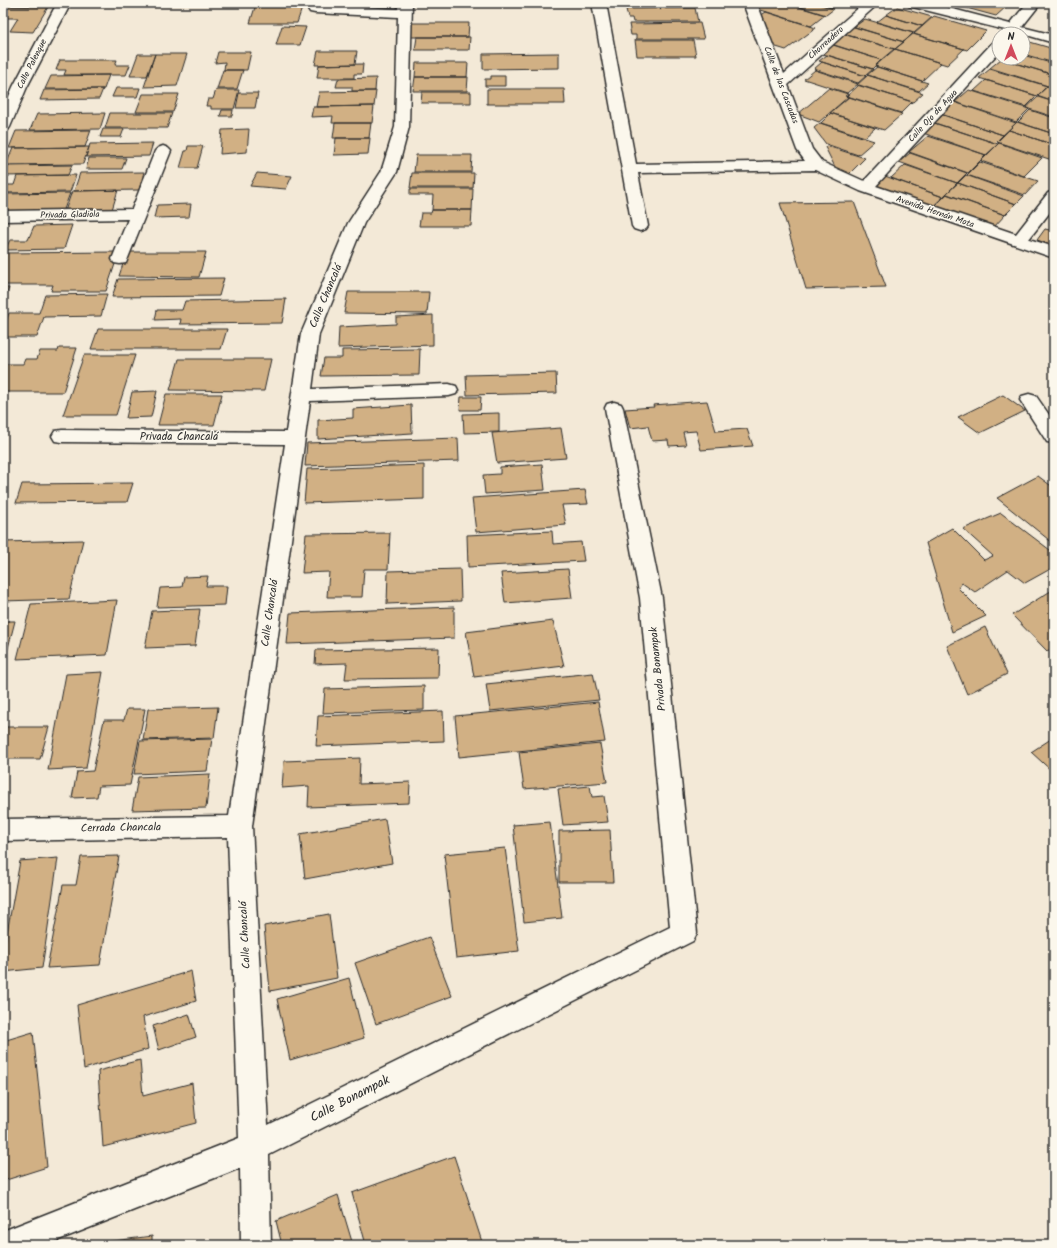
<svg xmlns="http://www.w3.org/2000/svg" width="1057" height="1248" viewBox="0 0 1057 1248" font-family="Kalam,sans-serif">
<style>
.building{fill:#d1b084;stroke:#2b2b2b}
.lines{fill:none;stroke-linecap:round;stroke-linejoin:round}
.street-casing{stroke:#2b2b2b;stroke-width:3}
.street{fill:#fbf7ec;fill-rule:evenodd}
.labels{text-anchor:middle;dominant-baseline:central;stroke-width:3;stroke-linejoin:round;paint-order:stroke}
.far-street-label{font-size:9px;fill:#2b2b2b;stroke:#fbf7ec}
.street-label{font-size:11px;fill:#2b2b2b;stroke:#fbf7ec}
.near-street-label{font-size:13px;fill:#2b2b2b;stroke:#fbf7ec}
</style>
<rect width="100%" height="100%" fill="#f3e9d7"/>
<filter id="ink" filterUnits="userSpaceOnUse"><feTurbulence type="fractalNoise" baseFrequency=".025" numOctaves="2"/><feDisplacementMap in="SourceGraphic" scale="8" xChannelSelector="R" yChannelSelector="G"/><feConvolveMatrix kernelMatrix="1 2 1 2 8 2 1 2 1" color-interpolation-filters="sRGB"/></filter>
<g filter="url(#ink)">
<path class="building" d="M3,3H32L30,6H3Z
M336,3H382V4L336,5Z
M758,3L774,6L778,3H786L825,15L811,26L758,9Z
M788,3H815L834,9L826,15Z
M817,3H840L833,8Z
M948,3H997L1007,6L996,16Z
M256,4L303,5L297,23H250Z
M3,6L48,7L33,32L10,31L18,18H3Z
M897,7L932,17L922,26L886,15Z
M695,8L698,22H633L632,18H628L626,9Z
M766,12L816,28L786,50L773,46L760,16Z
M886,15L922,26L914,33L877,22Z
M934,16L986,31L967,50L914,34Z
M865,19L913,33L904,42L854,27Z
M412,23H469L468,37H410Z
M700,23L704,39H636V35H631L629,24Z
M282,26L306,27L300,45H276Z
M852,26L904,42L895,49L843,34Z
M844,34L894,49L881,60L831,44Z
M913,34L964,49L947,65L895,49Z
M417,37H470L469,50H415Z
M635,40H693L696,56H637Z
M1023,40L1054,49V63L1023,54Z
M833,45L881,60L872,69L823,54Z
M895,49L941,63L922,81L875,66Z
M318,51H357L355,64L315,65Z
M218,52H251L247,70H224L225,62L215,63Z
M559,53V68L483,69V54Z
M138,54H155L147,76H130Z
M155,54H187L177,86L144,87Z
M827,55L873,69L865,76L819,61Z
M1023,55L1054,64V75L999,58H1023Z
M1001,59L1054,75V80L1048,86L990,68Z
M60,60H117L115,65H130L126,75H64L66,70H56Z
M822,62L866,76L858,83L814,69Z
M416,63H468L467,77H415Z
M363,64L362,74H354V78H317L319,65Z
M877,67L928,83L919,91L867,75Z
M990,69L1047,86L1037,96L979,78Z
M223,70H243L237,89H217Z
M815,70L858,84L847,93L804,79Z
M109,75L104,89H45L51,76Z
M868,75L923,93L913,102L857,85Z
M491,76H505V86H485V79H491Z
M415,77H468L467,91H413Z
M376,78L375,91H352V87H336L338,79Z
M986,80L1037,96L1026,107L974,91Z
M859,85L912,102L901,113L847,96Z
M1048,86L1054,88V102L1037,96Z
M116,88H140L137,97H112Z
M829,88L848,94L845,96L848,97L819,122L798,114Z
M103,89L99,99L40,100L44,90Z
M487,89H564L565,104H487Z
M216,90H239L234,109H211V106H206L208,99H213Z
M969,90L1029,109L1016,122L955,102Z
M376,91L374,106L316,107L319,92Z
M422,92H471V103H421Z
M239,93H258L255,108H236Z
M143,94H179L173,112H136Z
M849,97L902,114L884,130L830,113Z
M1038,97L1054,102V117L1026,108Z
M954,102L1016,123L1003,135L941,114Z
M374,106L372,123H332L333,116L311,117L313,107Z
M222,110H233L232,116H220Z
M1030,110L1054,118V134L1018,122Z
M105,113L100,129L30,130L37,114Z
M110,113H172L167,128H105Z
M831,113L875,128L865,137L821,123Z
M943,115L1003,135L995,143L935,123Z
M1017,122L1054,134V145L1009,130Z
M335,123H371L369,138H333Z
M820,123L874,141L858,155L826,144L814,128Z
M934,123L998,144L986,155L923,133Z
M103,129H124L121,137H100Z
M249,129L247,152L220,154L222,130Z
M91,130L85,147L9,148L16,131Z
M1009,130L1054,145V158L1052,160L997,142Z
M928,136L986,155L968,173L909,152Z
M336,138H370L368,154L334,155Z
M153,143L149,156L86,157L90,144Z
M999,143L1042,158L1024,176L981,161Z
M188,146H203L197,168H180L185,151H187Z
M827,146L865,158L847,176L838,173L825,147Z
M89,147L83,164L6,165L13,148Z
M910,153L967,173L957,183L899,162Z
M416,155H472L471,172H414Z
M89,158H126L122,169H86Z
M980,162L1038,181L1025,195L967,175Z
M72,165L68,175L3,176L5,166Z
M905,165L957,183L943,197L891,178Z
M144,172L139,190L74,191L80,173Z
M257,173L292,176L286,189L250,186Z
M412,173H474L473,188H410Z
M76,175L70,192L3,193V185H14L17,176Z
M966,175L1024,196L1016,204L958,183Z
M885,176L943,197L930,209L873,188Z
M958,183L1016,204L1005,215L946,194Z
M410,189H473L472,210H432L433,195H410Z
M118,190L111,213L64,214L72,191Z
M70,193L62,215L3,216V194Z
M947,194L1005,215L994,227L935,206Z
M854,202L886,287L806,289L780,203Z
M191,204L189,217L154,218L157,205Z
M432,210H472L471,226H419L421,213H431Z
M72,225L64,249L5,250L10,240H28L34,226Z
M1045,229L1054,231V246L1037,240Z
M119,252L106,291H51L53,285H3V253Z
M127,252H206L199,277L119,276Z
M224,278L219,296L112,297L118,279Z
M3,288H9L3,302Z
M348,292H429L427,314L344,313Z
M107,294L101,316L44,317L37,337H3V330L9,313H39L45,295Z
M286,299L282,323L180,324L181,319L155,320L157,310H182L185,301Z
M433,315V345L338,348L339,327L396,324V317Z
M98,329H227L221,349H91Z
M59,348H77L63,392H3V364H23L25,359H37L40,351H58Z
M420,349L419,375L321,376L324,358H342V350Z
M84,355H135L116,415H63Z
M179,359H271L264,391L170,390Z
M556,373L557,393L467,395L466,375Z
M157,391L151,417L126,418L132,392Z
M166,394H222L214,425H158Z
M1003,395L1025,411L980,433L958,417Z
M461,397H481L480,410H460Z
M707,401L716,431L747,429L753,446L701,450L696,431L683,432L686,445L669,446L668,440L652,441L648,426L630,428L625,409L654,407L653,405Z
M411,405L412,433L318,439V420L353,418V409Z
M499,413V432L464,433L463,414Z
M561,428L566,458L497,463L492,433Z
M458,438L459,461L305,466L307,443Z
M542,464L545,490L485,494L483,475L500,474V467Z
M424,465V499L304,503L307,469Z
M1038,476L1054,488V544L997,498Z
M133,483L127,502L16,503L22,484Z
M585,490L588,504L562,505L566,525L476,532L472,498Z
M1001,513L1054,553V567L1025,583L1008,570L975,592L962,583L958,588L986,616L952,632L926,543L952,528L984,560L993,556L963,529Z
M552,531L553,544L581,542L584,561L468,567L467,535Z
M390,533L388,569H364L362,597H327L329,572L302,573L306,534Z
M83,540L69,599L3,601V542Z
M460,569L461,601L387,604L388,571Z
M568,569L572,598L505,603L501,573Z
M208,576L206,586H227L225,605L157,607L160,588L182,587L184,577Z
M1054,589V647L1047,651L1012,615Z
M117,600L107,655L17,659L31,604Z
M454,607V638L287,644L290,613Z
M200,609L195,646L145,648L152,611Z
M3,621H15L7,652L3,653Z
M553,621L564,666L474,677L466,632Z
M985,627L1007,674L967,694L947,646Z
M439,648L438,678L345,679L347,663L315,664L316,650Z
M103,672L86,768L48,770L66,674Z
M593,673L599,700L490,711L486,684Z
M424,686V710L323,713L325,689Z
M598,702L605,742L459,757L455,716Z
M218,707L214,738L143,740L148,709Z
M127,709H145L130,785L99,786L97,797L72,798L77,772L93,771L104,720H124Z
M443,711L444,741L316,746L318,716Z
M3,727H49L40,759H3Z
M1054,737V773L1031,752Z
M212,739L207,771L134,774L140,741Z
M600,744L607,782L524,789L519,752Z
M360,758L359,784L410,782L409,803L308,807L309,786L282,788L284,761Z
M210,774L206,808L132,810L138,777Z
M590,786L592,797L604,796L608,822L563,825L558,789Z
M385,819L392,863L305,879L300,834Z
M550,822L562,918L524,922L513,825Z
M610,830L613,882H559V831Z
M505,848L519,951L456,958L444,854Z
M119,856L100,965L47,968L63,885H76L81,857Z
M58,858L42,968L3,972V955L20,861Z
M329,914L337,978L270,991L264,926Z
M429,937L452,996L376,1024L355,963Z
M191,971L196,1001L143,1017L148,1049L84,1069L77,1005Z
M349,978L364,1038L290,1060L277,999Z
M189,1014L196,1037L159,1050L153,1026Z
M33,1032L47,1167L3,1181V1041Z
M140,1060L143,1096L192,1083L196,1123L103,1147L98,1071Z
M454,1156L483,1245H366L352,1193Z
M338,1195L353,1245H282L276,1221Z
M152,1236V1245H83Z"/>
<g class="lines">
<defs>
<path id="street" d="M57,3H71L27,87L10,127L8,130L3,131V110L13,87Z
M309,3H323L322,5L398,9V3H412L409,127L397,172L364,223L319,334L312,389L449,384L456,386L458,390L456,394L449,396L310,401L252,826L268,1125L670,927L640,598L605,408L607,404L614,402L621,404L623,408L662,598L697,933L693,941L269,1155L271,1245H241L240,1168L46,1245H3V1231L239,1138L228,837L3,841V819L229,816L285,444L62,442L55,441L52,436L55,431L62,430L286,432L301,334L348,223L381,172L395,127L398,17L315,13L310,12L308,9Z
M592,3H606L636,164L805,161L797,150L743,3H757L784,74L864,3H879L788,85L812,149L822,162L864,181L994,41L999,40V52L876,186L1016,234L1048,193L1054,191V207L1029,239L1054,247V258L860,191L815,170L638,173L648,226L646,229L640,231L634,229L632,226Z
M907,3H930L1010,24L1027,3H1041L1022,27L1054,35V43L1023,34H1002L1005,30L909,6Z
M163,146L168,148L171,151L126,263L120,264L114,263L112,259L128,219L3,221V211L132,209L155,151L158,148Z
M1029,394L1036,396L1054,422V443L1047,442L1020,400L1022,396Z"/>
</defs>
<use href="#street" class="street-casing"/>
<use href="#street" class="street"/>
</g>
</g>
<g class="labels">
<g class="far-street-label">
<text transform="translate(826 43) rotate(-42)">Chorreadero</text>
<text transform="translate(32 64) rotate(-63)">Calle Palenque</text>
<text transform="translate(781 85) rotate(69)">Calle de las Cascadas</text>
<text transform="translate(933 116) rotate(-47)">Calle Ojo de Agua</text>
<text transform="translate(935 212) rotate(19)">Avenida Hernán Mota</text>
<text transform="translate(70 215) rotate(-1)">Privada Gladiola</text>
</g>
<g class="street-label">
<text transform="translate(326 296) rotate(-67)">Calle Chancalá</text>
<text x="179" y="437">Privada Chancalá</text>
<text transform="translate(270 613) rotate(-82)">Calle Chancalá</text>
<text transform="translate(658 669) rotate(-96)">Privada Bonampak</text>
<text transform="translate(121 828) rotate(-1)">Cerrada Chancala</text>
<text transform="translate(245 935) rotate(-93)">Calle Chancalá</text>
</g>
<g class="near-street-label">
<text transform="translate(350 1099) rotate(-27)">Calle Bonampak</text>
</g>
</g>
<rect width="1057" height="1248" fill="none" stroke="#fbf7ec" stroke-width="16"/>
<rect x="8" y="8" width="1041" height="1232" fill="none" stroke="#2b2b2b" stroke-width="1.5" filter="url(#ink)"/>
<g transform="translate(1011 46)"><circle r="19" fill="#fbf7ec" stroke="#a8a59f"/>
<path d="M0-3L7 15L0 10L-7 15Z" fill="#d1495b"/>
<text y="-6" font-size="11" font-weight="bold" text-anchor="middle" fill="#2b2b2b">N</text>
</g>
</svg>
